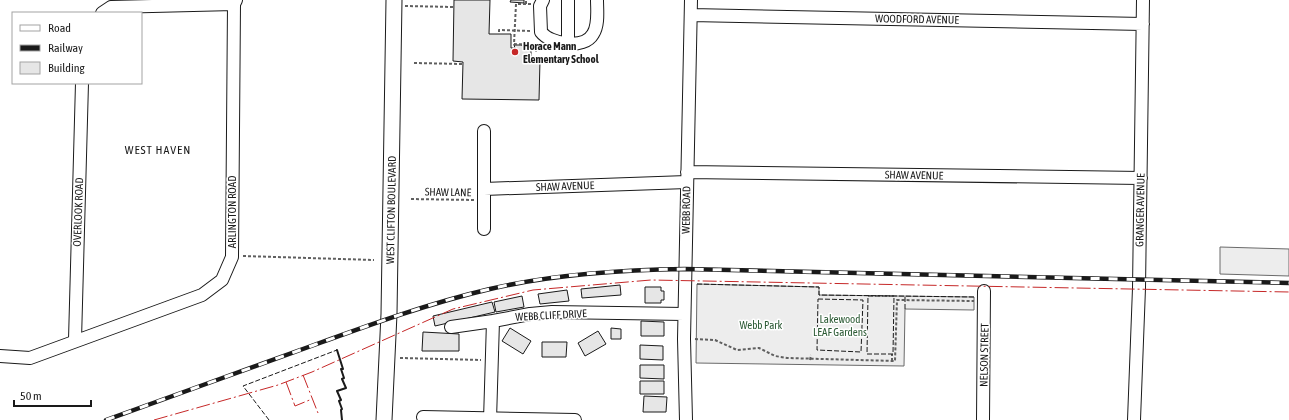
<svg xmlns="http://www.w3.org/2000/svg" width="1289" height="420" viewBox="0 0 1289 420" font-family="'Asap Condensed',sans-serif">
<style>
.built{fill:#ededed;stroke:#6a6a6a}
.building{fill:#e6e6e6;stroke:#1a1a1a}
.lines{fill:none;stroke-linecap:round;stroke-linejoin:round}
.minor-casing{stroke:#1a1a1a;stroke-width:14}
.major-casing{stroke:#1a1a1a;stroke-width:17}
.path{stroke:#5f5f5f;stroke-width:2;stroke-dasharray:3 2;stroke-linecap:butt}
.minor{stroke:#fff;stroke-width:12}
.major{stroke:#fff;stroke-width:15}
.rail-casing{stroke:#1a1a1a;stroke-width:4.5}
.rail{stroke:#fff;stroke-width:3;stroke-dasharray:9;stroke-linecap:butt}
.fence{stroke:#1a1a1a;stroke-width:1;stroke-dasharray:5 2;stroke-linecap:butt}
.wall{stroke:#1a1a1a;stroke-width:2}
.power{stroke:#c62828;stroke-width:1;stroke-dasharray:14 3 2 3;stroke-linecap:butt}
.poi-dot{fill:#c62828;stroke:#fff;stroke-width:1.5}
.labels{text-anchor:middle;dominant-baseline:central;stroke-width:3;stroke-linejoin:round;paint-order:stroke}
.street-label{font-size:11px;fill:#1a1a1a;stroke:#fff}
.poi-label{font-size:11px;font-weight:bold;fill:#1a1a1a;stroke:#fff;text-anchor:start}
.park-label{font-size:11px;fill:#2b5a34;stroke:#fff}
.neighbourhood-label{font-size:12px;letter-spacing:1px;fill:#1a1a1a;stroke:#fff}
</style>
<rect width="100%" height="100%" fill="#fff"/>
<path class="built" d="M1220,247L1289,249V276L1220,274Z
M697,284L819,287V295L974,297V310L905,309L904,366L696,363Z"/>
<path class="building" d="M454,0H490L489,34H511V48H515L514,45H522L523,48H531V59L540,60L539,100L462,99L463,62L453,61Z
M511,0H524V3L510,2Z
M620,285L621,295L582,298L581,289Z
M645,287H661V291H664V300H661V303H645Z
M567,290L569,301L540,304L538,294Z
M522,296L524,307L496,312L494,302Z
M492,302L495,312L435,326L433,316Z
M641,321L664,322V336H641Z
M510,328L531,341L523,354L502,341Z
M611,328L621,329V339H611Z
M598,331L606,344L585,356L578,343Z
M423,332L459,334V351H422Z
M542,342H567L566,357H542Z
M640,345L663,346V360L640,359Z
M640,365H664V379L640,378Z
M640,381H664V394H640Z
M644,396L667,397L666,412H643Z"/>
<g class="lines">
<defs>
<path id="minor" d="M543,0L540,6L541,32C550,44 584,50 593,34C599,25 597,10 597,0
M568,0V43
M102,13L111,7L234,4
M691,15L1143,24
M687,172L1141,178
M484,189V131
M484,229V189L687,182
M451,327L493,321
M75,340L82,83
M0,356L30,358L202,295L222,280L232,257L234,4L236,0
M423,417L575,420
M490,420L493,321L530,314L552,312L684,314
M686,420L684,339L691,0
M983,420L984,291
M1134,420L1139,288L1143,0"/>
<path id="major" d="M384,420L389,314L394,0"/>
</defs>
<use href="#minor" class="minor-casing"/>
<use href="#major" class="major-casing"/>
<path class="path" d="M526,4V0
M531,4H516L514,44L536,45
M405,6L454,7
M499,32V30L531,31
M536,44V53
M414,63L463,64
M411,199L474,200
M243,256L374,260
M695,339L715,340L737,350L759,348L775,356L787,358L895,361L897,300L974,301
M400,358L481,360
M810,360L811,355
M892,361V354"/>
<use href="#minor" class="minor"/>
<use href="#major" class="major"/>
<defs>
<path id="rail" d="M106,420C175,395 245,370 314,345C372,324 430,303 490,289C554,274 620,270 685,269L1289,283"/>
</defs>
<use href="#rail" class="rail-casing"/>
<use href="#rail" class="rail"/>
<path class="fence" d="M697,284L819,287V295L974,297
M868,296H894L893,354H867Z
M818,299L863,300L861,352L817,350Z
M905,309V297
M269,420L243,386L337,350"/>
<path class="wall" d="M337,350L343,369H341L344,378L342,379L346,388L337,391L341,400L339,401L342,409L341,410L342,420"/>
<path class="power" d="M303,375L318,413
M286,382L295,406L312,399
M154,420L278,385L312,372L453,309L533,290L651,280L1289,292"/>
</g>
<circle class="poi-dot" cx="515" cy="52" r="4"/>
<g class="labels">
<g class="street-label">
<text transform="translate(917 19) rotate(1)">WOODFORD AVENUE</text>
<text transform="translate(914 175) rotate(1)">SHAW AVENUE</text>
<text transform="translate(565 186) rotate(-2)">SHAW AVENUE</text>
<text transform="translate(448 192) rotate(1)">SHAW LANE</text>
<text transform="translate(391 210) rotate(-89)">WEST CLIFTON BOULEVARD</text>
<text transform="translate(686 210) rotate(-89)">WEBB ROAD</text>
<text transform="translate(1140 210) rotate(-89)">GRANGER AVENUE</text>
<text transform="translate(78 212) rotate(-88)">OVERLOOK ROAD</text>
<text transform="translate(232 212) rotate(-90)">ARLINGTON ROAD</text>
<text transform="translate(551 315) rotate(-3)">WEBB CLIFF DRIVE</text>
<text transform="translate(984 355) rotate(-89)">NELSON STREET</text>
</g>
<g class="poi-label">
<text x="523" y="46">Horace Mann<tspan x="523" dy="13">Elementary School</tspan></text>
</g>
<g class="park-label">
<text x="840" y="319">Lakewood<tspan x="840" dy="13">LEAF Gardens</tspan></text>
<text x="761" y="325">Webb Park</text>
</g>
<g class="neighbourhood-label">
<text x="158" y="150">WEST HAVEN</text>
</g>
</g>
<rect x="12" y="12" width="130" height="72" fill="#ffffff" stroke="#a3a3a3"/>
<rect x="20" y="25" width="20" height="6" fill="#ffffff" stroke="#a3a3a3"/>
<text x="48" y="32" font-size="12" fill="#1a1a1a">Road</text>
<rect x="20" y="45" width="20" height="6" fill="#1a1a1a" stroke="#a3a3a3"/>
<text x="48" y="52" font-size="12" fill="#1a1a1a">Railway</text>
<rect x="20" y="62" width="20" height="12" fill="#e6e6e6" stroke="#a3a3a3"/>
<text x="48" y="72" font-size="12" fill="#1a1a1a">Building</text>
<path d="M14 400v6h77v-6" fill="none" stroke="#1a1a1a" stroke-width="2"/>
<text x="20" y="400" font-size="12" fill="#1a1a1a" stroke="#ffffff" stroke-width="3" paint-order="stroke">50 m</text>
</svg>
